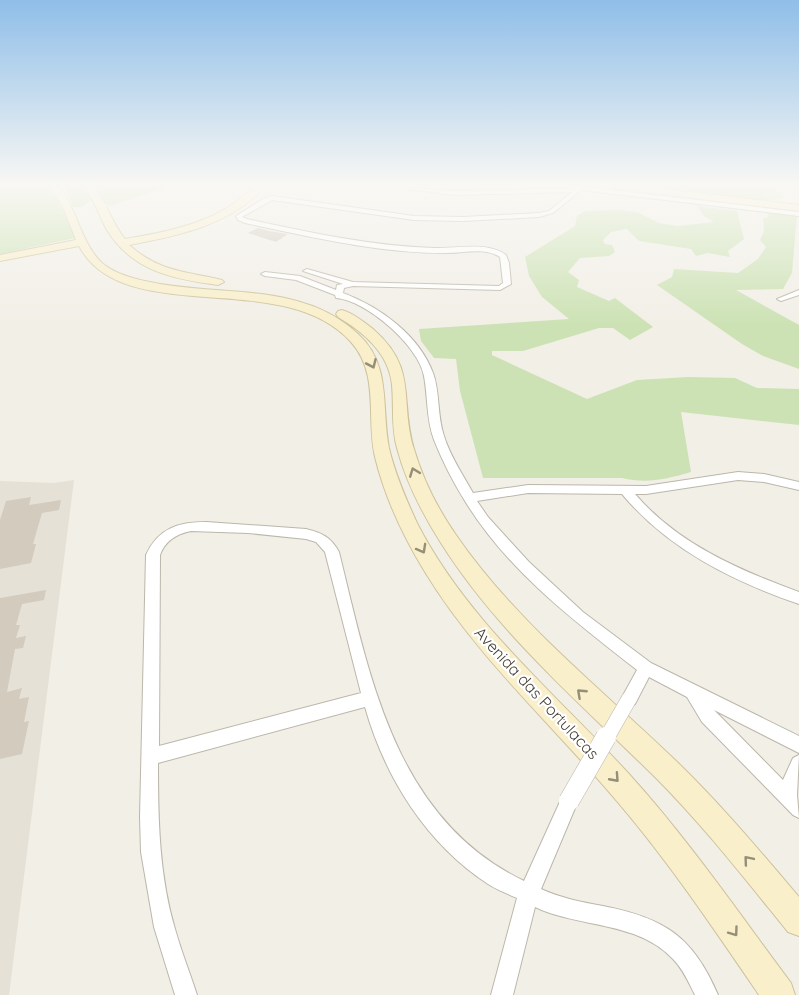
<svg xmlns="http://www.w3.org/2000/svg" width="799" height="995" viewBox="0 0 799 995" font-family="Quicksand,sans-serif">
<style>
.residential{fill:#e5e1d6}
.green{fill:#cce2b4}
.building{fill:#d2cbbe}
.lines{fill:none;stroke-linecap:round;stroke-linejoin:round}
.street-casing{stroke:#bcb7ab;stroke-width:2}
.secondary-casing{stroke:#cdc29b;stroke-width:2}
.street{fill:#fff;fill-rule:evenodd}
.secondary{fill:#f9efca;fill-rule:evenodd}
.street-bridge-far1-casing{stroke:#bcb7ab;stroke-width:16;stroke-linecap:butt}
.street-bridge-casing{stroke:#bcb7ab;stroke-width:21;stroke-linecap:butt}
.street-bridge-far1{stroke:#fff;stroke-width:15}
.street-bridge{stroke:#fff;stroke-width:20}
.oneway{stroke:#958e79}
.labels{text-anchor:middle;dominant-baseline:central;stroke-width:4.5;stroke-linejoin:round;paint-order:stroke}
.street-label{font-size:16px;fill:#443f37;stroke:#fff}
</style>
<rect width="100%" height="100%" fill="#f2efe7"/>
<path class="residential" d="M74,480L9,995H0V481L54,483Z"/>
<path class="green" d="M0,186H51L75,238L0,254Z
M64,186H81L89,190L92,200L81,207H73Z
M95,186H170L110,206L105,203Z
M640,186H772L784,197C767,207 666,189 640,186Z
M697,206L737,211L744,239L728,251L730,257L708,253L696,256L691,249L639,241L627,229L611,232L603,240L605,244L612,245L615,252L609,256L580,258L568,272L579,280L577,287L609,301L615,298L653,327L630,340L613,328H599L523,351H492V355L587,399L637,380L688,377L735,378L757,388L799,389V425L681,412L691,472C667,479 646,484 622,478H483L460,391L456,359L434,358L421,341L419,329L569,319L542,297L529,276L525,257L575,226L577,216L585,211L619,210L637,212L659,223L677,226L714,222L704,216Z
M767,213L797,216L792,273L783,289L736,290L799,325V369L763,356L742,344L657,285L672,277L674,269L738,273L758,259L766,247L760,240L764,231L763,219L769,216Z"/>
<path class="building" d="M258,228L269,231L288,234L276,242L248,233Z
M31,497L29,505L61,500L59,510L42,513L33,544H36L31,563L0,569V520L6,501Z
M46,590L44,600L22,604L16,625H20L16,638L26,636L23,648L15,649L7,692L22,688L19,699L29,697L24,722L29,721L22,754L0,759V598Z"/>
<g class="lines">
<defs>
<path id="street" d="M381,186L456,191L576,188L579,186L799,212V216L581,190L553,213L539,217L463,221L414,220L272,200L242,217L247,219C308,232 370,246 433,248C455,249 487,241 506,255L509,263L511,284L500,290L353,286L344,288L343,293C380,307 419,335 433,373C440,391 437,416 444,436C450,456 463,475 473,493L528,485L646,486L738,472L764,474L799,482V490L764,482L738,480L646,494H635C678,544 739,570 799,592V604C732,581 668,549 622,494L528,493L477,501L488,517L529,562L583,612L651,663L799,736V753L714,710L783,780L793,758L799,755L797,795L799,818L793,815L702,722L687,697L649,677L635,704L629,707L623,704L621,699L637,670C574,621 507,570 465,501C453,482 442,460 434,440C426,419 428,397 424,376C419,346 366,300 336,298L335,295L296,280L265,276L261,274L265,272L300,276L336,290L337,285L343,284L303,271L307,269L353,282L499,286L503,283L500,257C485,247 463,253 446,253C378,253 311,237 245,223L238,220L236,216L263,199L272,196L414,216L463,217L539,213L549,211L572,192L456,195Z
M799,290V295L781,301L777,299Z
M206,522L306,529C322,533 331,537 339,552C370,678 395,819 524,881L563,795L569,792L575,795L578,801L541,889C561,898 581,902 603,906C664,918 693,936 718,995H695C689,983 683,969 673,959C638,921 579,928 535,907L513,995H491L517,898C508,894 497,890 488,884C427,844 385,778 365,707L158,763C158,819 159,875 175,929C181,951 190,973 197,995H175L154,927L141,852L140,817L146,555C158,528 179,522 206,522ZM191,531L248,533L306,539L316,542L325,552L361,693L159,746L160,555C165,541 176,534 191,531Z"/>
<path id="secondary" d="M50,186H59L64,193C78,216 83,245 102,263C115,274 134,279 150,282C219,297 302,281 358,334C392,365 381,407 389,448C395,474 406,499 417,523C467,621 556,694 629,774C688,839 738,912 791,983L795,995H759C712,926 665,856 610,793C548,721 475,654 425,572C403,536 385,498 375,457C366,419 380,374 351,342C283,266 124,330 79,246L0,261V255L76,240L62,205Z
M83,186H93C105,199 112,223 125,239C160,233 199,226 230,206C242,199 251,186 265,186C232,225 177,236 129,245C160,272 184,271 222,280L224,282L218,285C173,279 132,271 107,230C99,216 94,198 83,186Z
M613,186H639L799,205V211L617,189Z
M342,310C353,313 364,322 373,329C419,369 399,400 414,449C423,480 438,509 456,535C516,622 598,686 674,759C719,802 759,850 799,897V936L788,932C745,879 703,825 655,777C579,702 498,633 441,543C422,513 406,482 397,448C391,427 394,407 392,385C389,353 363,332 338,317L336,314L338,311Z"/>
</defs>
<use href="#street" class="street-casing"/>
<use href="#secondary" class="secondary-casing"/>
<use href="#street" class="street"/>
<use href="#secondary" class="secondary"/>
<defs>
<path id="street-bridge-far1" d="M606,739L629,699"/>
<path id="street-bridge" d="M569,801L606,737"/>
</defs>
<use href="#street-bridge-far1" class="street-bridge-far1-casing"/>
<use href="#street-bridge" class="street-bridge-casing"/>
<use href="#street-bridge-far1" class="street-bridge-far1"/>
<use href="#street-bridge" class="street-bridge"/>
</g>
<defs><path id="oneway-chevron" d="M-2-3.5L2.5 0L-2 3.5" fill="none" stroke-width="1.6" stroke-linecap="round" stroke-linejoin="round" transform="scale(1.5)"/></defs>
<g class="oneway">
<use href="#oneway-chevron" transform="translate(372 364) rotate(66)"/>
<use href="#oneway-chevron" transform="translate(414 472) rotate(-111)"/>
<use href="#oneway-chevron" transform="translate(422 549) rotate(61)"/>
<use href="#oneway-chevron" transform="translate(581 693) rotate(-137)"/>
<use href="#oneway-chevron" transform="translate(615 778) rotate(48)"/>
<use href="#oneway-chevron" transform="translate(748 860) rotate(-130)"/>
<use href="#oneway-chevron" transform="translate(734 932) rotate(54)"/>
</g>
<linearGradient id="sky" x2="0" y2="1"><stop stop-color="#8fbee8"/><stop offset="0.57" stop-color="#f9f8f4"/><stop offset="1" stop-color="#f9f8f4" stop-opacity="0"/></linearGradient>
<rect width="799" height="325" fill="url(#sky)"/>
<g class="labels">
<g class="street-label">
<text transform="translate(537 693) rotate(47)">Avenida das Portulacas</text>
</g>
</g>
</svg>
